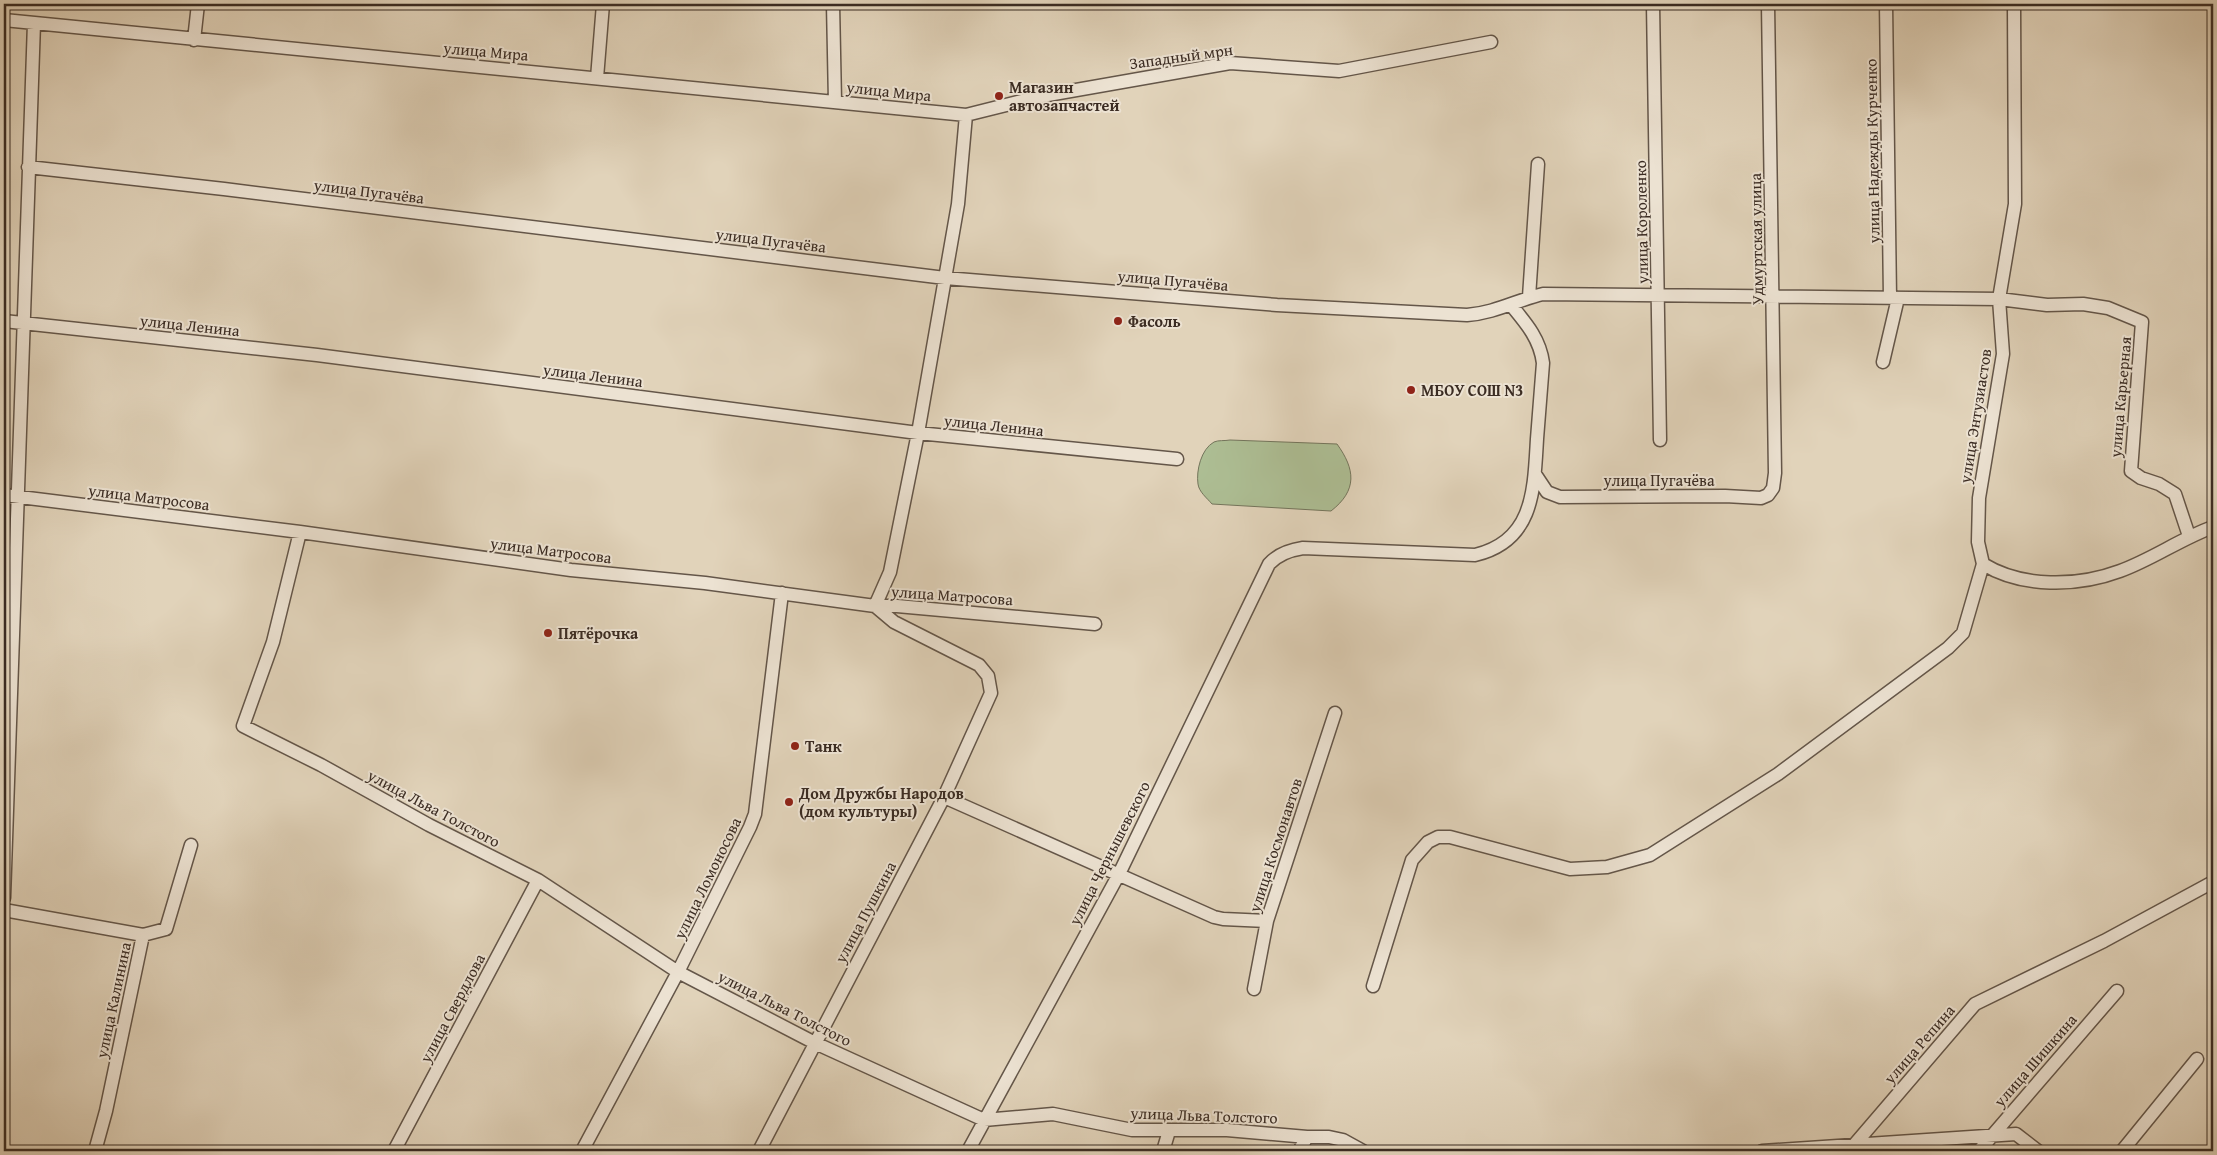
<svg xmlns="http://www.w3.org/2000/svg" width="2217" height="1155" viewBox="0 0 2217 1155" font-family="'Gentium Book Plus',serif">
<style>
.green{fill:#adbe94;stroke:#74755c}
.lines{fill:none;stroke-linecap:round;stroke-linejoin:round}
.minor-casing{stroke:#645649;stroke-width:15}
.minor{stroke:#ece2d2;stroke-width:12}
.poi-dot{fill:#8f2418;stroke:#ece2d2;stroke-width:2}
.labels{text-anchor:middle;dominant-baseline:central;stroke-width:4;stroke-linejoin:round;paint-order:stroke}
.street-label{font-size:16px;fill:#3b2c23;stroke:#ece2d2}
.poi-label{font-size:16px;font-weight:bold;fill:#3b2c23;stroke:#ece2d2;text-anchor:start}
</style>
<rect width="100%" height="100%" fill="#e1d3ba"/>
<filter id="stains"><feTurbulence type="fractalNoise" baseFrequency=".004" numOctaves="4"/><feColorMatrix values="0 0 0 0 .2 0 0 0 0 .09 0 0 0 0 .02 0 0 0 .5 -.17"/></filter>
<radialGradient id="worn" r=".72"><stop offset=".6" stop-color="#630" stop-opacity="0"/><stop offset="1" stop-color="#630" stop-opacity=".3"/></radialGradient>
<path class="green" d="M1230,440L1337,444C1355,469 1358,490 1331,511L1212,504C1207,498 1199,492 1198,484C1196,471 1201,449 1214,442C1218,440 1225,441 1230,440Z"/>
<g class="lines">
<defs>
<path id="minor" d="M833,4L835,102
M1653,4L1660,440
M1886,4L1890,298
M4,20L966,115L1042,96L1230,63L1339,71L1491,42
M194,40L198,4
M597,78L603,4
M28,167L224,189L945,278L1277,305L1467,315C1495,313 1517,300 1543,294L1999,299L2047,305L2083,304L2108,308L2142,322L2131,471L2141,478L2159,484L2175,494L2189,536
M1529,297L1538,164
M4,321L317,355L918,433L1177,459
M1883,362L1898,298
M1535,474L1547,492L1560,497L1725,496L1761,498L1768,495L1773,488L1775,473L1768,4
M4,495L300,532L571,570L705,583L875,606H897L1095,624
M300,532L273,642L243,726L321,765L429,825L538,880L678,972L815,1043L984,1120L1053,1114L1132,1130H1227L1307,1137H1329L1343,1140L1363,1151
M1983,564C2022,588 2077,587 2120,571C2153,559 2180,539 2213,527
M875,606L890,572L918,433L958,204L966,115
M944,797L1214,917L1223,919L1267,921
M4,898L34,23
M4,910L143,935L166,929L191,845
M1373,986L1412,860L1428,842L1438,837H1450L1570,869L1607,867L1650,855L1778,774L1948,648L1963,633L1983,564L1978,542L1979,498L2003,354L1999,299L2015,204L2014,4
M1254,989L1267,921L1335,713
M95,1151L106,1111L143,935
M394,1151L538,880
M582,1151L678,972L750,827L755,814L782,593
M759,1151L944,797L991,693L988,676L979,665L894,622L875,606
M968,1151L1119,874L1269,564C1278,554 1290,550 1303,548L1475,555C1534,541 1534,490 1537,439C1539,414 1541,389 1543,363C1540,339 1526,323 1511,305
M1163,1151L1169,1131
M1299,1151L1307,1137
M1762,1151L2016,1134L2038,1151
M1849,1151L1975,1004L2104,941L2213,882
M1979,1151L2117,991
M2122,1151L2197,1059"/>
</defs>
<use href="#minor" class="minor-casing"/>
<use href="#minor" class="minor"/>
</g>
<g class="poi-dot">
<circle cx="999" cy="96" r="5"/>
<circle cx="1118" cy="321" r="5"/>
<circle cx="1411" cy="390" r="5"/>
<circle cx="548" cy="633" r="5"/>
<circle cx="795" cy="746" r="5"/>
<circle cx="789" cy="802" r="5"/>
</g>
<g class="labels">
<g class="street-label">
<text transform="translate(486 51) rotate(5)">улица Мира</text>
<text transform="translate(1181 56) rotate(-8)">Западный мрн</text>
<text transform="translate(889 91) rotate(6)">улица Мира</text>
<text transform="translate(1872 151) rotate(-91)">улица Надежды Курченко</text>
<text transform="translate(369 191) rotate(7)">улица Пугачёва</text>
<text transform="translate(1641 222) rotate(-91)">улица Короленко</text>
<text transform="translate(1756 239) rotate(-91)">Удмуртская улица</text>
<text transform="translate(771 240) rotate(7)">улица Пугачёва</text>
<text transform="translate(1173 280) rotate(5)">улица Пугачёва</text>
<text transform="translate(190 325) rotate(6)">улица Ленина</text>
<text transform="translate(593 375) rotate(7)">улица Ленина</text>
<text transform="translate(2120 397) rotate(-85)">улица Карьерная</text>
<text transform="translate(1975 416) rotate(-81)">улица Энтузиастов</text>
<text transform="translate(994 425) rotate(6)">улица Ленина</text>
<text x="1659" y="480">улица Пугачёва</text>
<text transform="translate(149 497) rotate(7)">улица Матросова</text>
<text transform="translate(551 550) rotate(7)">улица Матросова</text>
<text transform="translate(952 595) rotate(4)">улица Матросова</text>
<text transform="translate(434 808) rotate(28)">улица Льва Толстого</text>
<text transform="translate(1275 845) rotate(-72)">улица Космонавтов</text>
<text transform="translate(1109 853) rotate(-63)">улица Чернышевского</text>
<text transform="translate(707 878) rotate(-64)">улица Ломоносова</text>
<text transform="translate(865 912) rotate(-62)">улица Пушкина</text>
<text transform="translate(113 1000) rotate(-78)">улица Калинина</text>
<text transform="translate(452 1008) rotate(-62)">улица Свердлова</text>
<text transform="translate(785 1008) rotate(27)">улица Льва Толстого</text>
<text transform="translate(1919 1044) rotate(-49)">улица Репина</text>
<text transform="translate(2035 1060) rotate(-49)">улица Шишкина</text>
<text transform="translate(1204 1115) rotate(2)">улица Льва Толстого</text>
</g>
<g class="poi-label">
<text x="1009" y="87">Магазин<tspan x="1009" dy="18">автозапчастей</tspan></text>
<text x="1128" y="321">Фасоль</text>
<text x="1421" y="390">МБОУ СОШ N3</text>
<text x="558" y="633">Пятёрочка</text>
<text x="805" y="746">Танк</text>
<text x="799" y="793">Дом Дружбы Народов<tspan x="799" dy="18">(дом культуры)</tspan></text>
</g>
</g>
<rect width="2217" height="1155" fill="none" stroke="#e1d3ba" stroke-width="20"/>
<rect x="5" y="5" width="2207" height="1145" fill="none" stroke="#3b2c23" stroke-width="2.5"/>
<rect x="10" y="10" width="2197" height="1135" fill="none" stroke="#3b2c23"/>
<rect width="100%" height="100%" filter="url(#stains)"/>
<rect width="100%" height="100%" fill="url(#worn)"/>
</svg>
